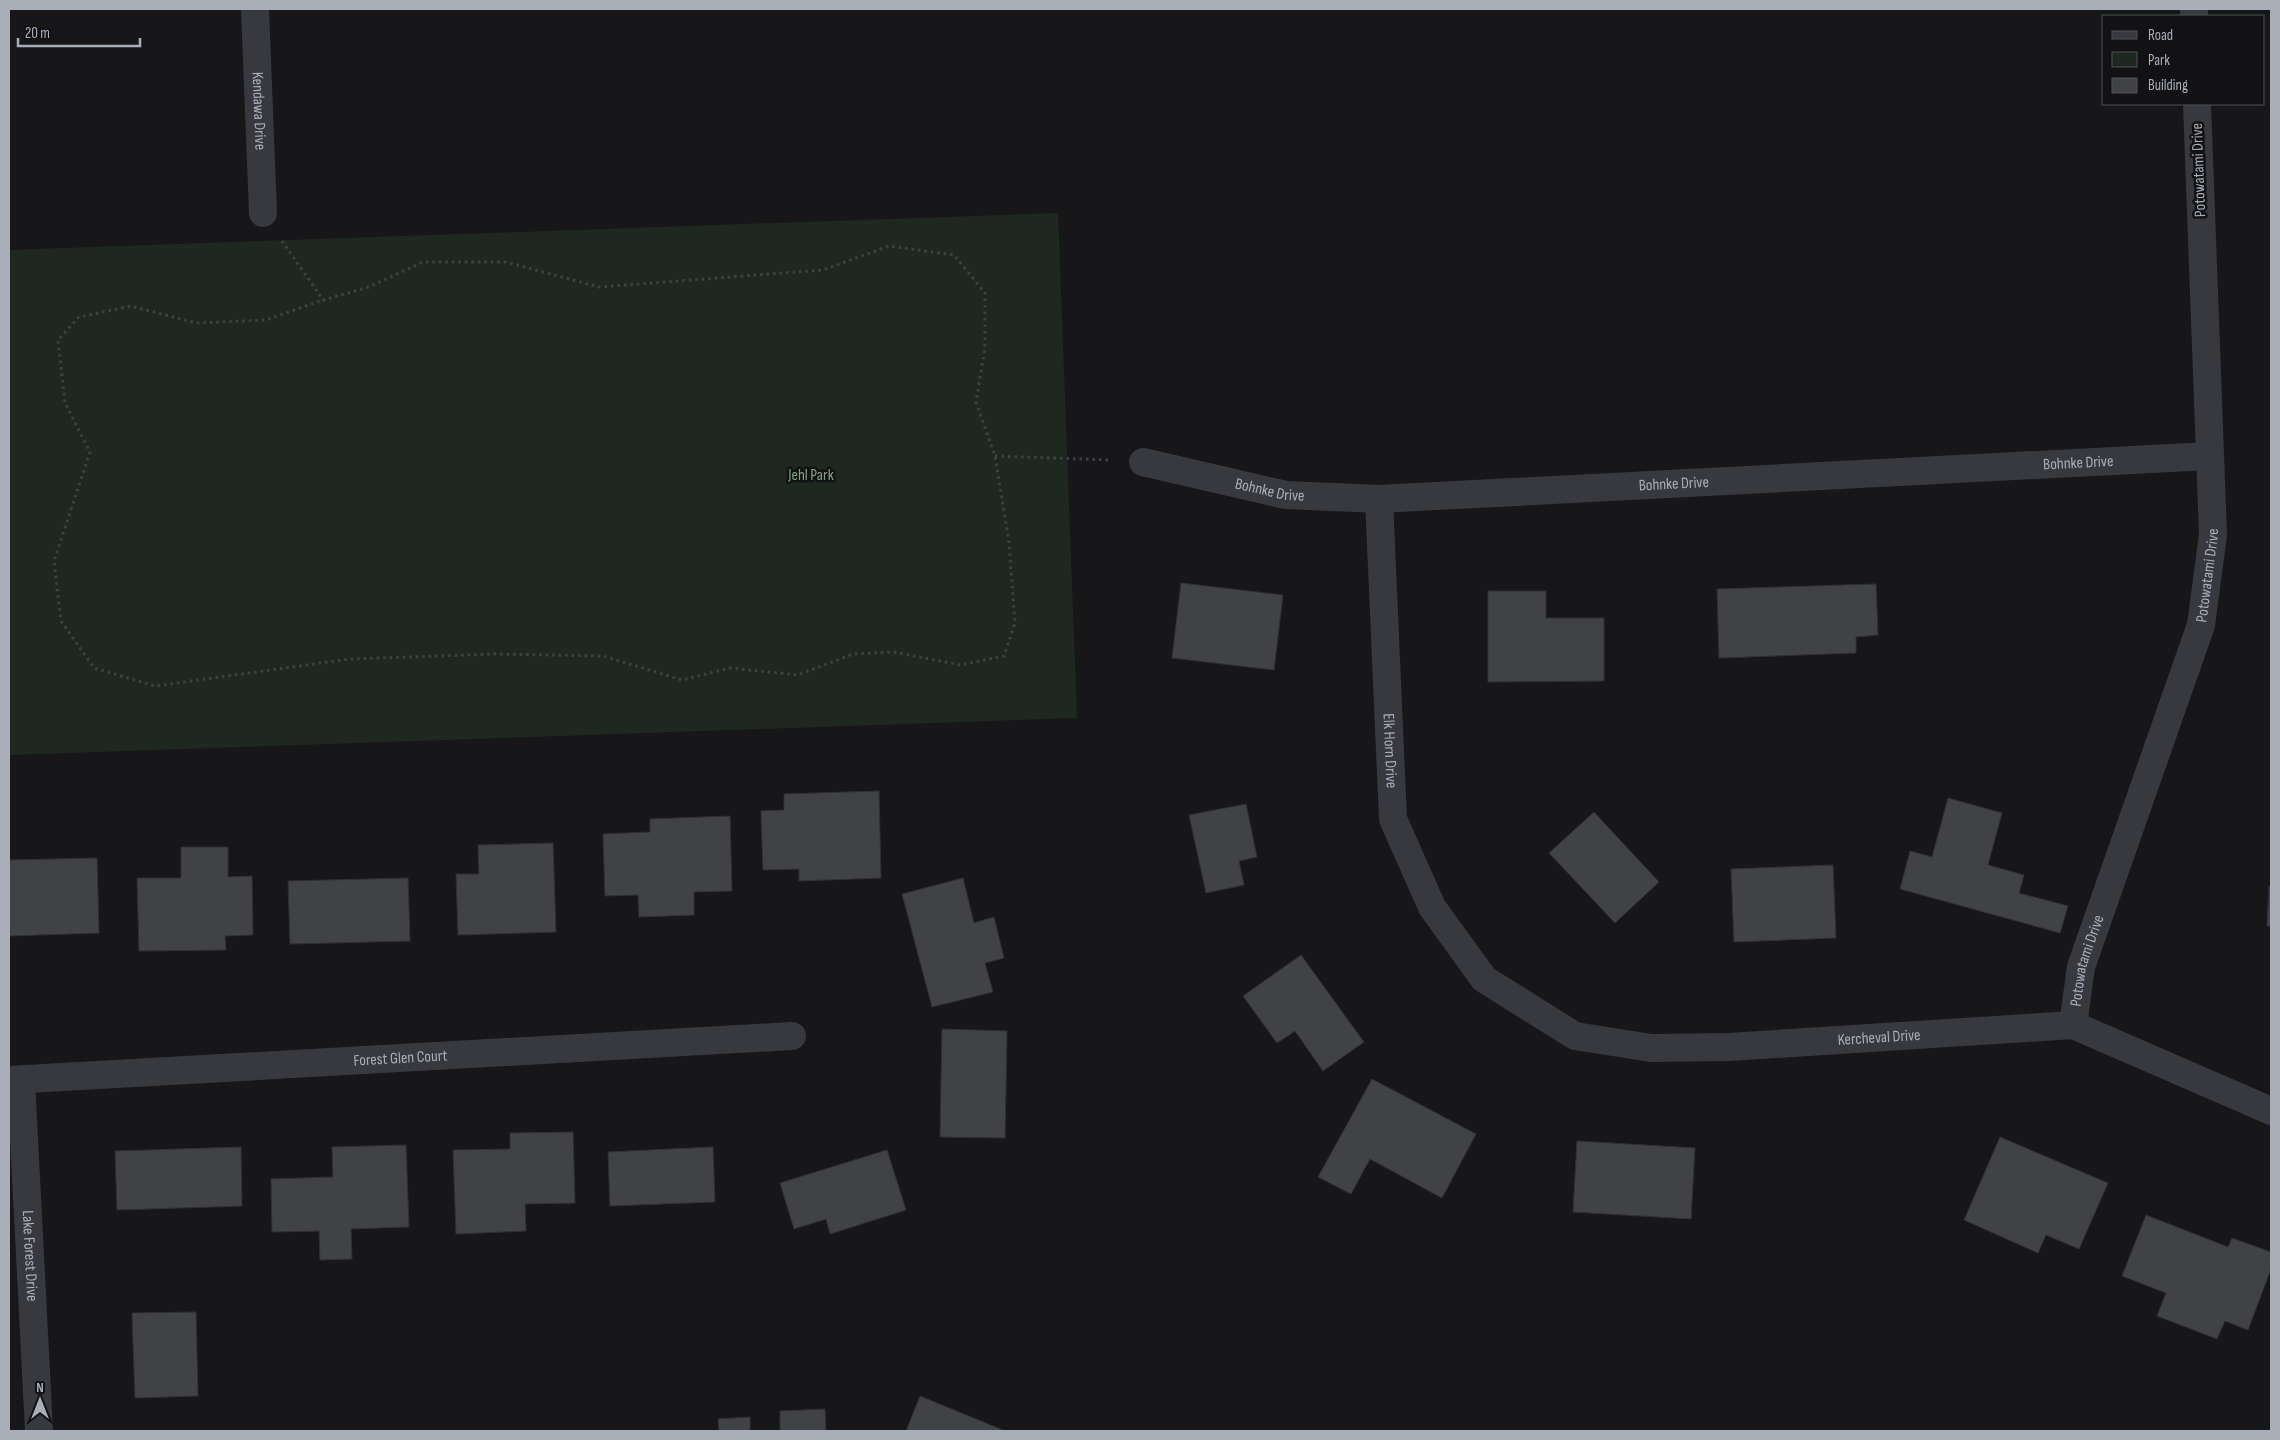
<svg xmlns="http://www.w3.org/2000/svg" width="2280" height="1440" viewBox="0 0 2280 1440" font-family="'Sofia Sans Condensed',sans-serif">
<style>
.green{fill:#1f2820}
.building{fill:#414246;stroke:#313135}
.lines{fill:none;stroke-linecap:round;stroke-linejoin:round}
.path{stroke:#3e4046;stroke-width:3;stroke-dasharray:2.5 4;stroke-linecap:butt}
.minor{stroke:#38393f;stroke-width:28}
.labels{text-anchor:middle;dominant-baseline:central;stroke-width:5;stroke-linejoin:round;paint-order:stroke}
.street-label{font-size:16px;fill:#a9aeb9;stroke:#121214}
.park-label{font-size:16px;fill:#80a582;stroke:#121214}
</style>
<rect width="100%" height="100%" fill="#171719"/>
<path class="green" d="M1058,213L1077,718L9,755V250Z"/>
<path class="building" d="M1181,583L1283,595L1274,670L1172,658Z
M1876,584L1878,635L1856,637V653L1719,658L1717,589Z
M1488,591H1546V618H1604V681L1488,682Z
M879,791L881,878L799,881V869L763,870L761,811L784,810V794Z
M1948,798L2002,813L1988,865L2024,875L2019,893L2068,906L2060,933L1900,889L1910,851L1932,857Z
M1246,804L1257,857L1239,861L1244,885L1206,893L1189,815Z
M1594,812L1659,882L1615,923L1549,853Z
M730,816L732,891L694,892V915L639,917L638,895L605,896L603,834L650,832V819Z
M553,843L556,932L458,935L456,874H479L478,845Z
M181,847H228V877L252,876L253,935L225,936L226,950L139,951L137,878H181Z
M97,858L99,933L9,936V860Z
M1833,865L1836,938L1734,942L1731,869Z
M408,878L410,941L290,944L288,881Z
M963,878L974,923L994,917L1004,958L985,963L993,992L932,1007L902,894Z
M2269,886H2271V926H2267Z
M1301,955L1364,1042L1323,1071L1295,1031L1277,1043L1243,996Z
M942,1029L1007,1031L1005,1138L940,1137Z
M1372,1079L1476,1134L1442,1198L1370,1159L1351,1194L1318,1177Z
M573,1132L575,1203L525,1204L526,1231L456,1234L453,1150L510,1149V1133Z
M2000,1137L2108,1183L2079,1249L2046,1235L2038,1253L1964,1220Z
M1577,1141L1695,1148L1691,1219L1573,1212Z
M406,1145L409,1227L351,1229L352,1259L320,1260L319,1231L272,1232L271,1179L333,1177L332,1147Z
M241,1147L242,1206L117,1210L115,1151Z
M713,1147L715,1202L610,1206L608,1152Z
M887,1150L906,1210L830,1234L826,1219L794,1229L780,1183Z
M2146,1215L2228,1247L2232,1238L2271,1252V1269L2248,1330L2225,1321L2217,1339L2157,1316L2166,1293L2122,1276Z
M196,1312L198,1396L135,1398L132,1313Z
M920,1396L1005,1431H906Z
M825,1409L826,1431H780V1411Z
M750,1417V1431H719L718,1419Z"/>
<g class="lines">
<path class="path" d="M282,241L323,300L369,287L423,262H506L599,287L823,270L889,246L954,255L985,293V348L976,402L995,456L1009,542L1015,623L1004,656L960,665L894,652L853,654L798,675L730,668L682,680L603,656L495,654L350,659L155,686L94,668L61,621L54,561L90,452L65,403L58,340L79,317L131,306L196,323L266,320L323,300
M995,456L1109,460"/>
<g class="minor">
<path id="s1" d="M255,9L263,213"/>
<path d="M2194,9V16"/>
<path id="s2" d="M1143,462L1286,495L1379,499L2209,456"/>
<path id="s3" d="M1379,499L1393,819L1432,907L1484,979L1575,1036L1651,1048L1729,1047L2073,1025L2271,1111"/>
<path id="s4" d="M2073,1025L2081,967L2201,625L2213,535L2197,104"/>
<path id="s5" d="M9,1080L792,1036"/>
<path id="s6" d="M21,1080L39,1431"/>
</g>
</g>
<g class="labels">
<g class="street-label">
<text stroke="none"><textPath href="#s1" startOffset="102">Kendawa Drive</textPath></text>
<text transform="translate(2199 170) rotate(-92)">Potowatami Drive</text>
<text stroke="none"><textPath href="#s2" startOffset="940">Bohnke Drive</textPath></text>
<text stroke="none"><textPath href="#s2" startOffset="535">Bohnke Drive</textPath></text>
<text stroke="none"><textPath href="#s2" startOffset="130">Bohnke Drive</textPath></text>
<text stroke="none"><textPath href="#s4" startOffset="471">Potowatami Drive</textPath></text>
<text stroke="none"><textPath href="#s3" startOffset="252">Elk Horn Drive</textPath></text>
<text stroke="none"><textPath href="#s4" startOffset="66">Potowatami Drive</textPath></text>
<text stroke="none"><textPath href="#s3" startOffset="918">Kercheval Drive</textPath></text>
<text stroke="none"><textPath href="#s5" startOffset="392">Forest Glen Court</textPath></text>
<text stroke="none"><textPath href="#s6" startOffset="176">Lake Forest Drive</textPath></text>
</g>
<g class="park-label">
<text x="811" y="475">Jehl Park</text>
</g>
</g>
<rect width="2280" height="1440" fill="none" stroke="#a9aeb9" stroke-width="20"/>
<rect x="2102" y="15" width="162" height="90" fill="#121214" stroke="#4e5056"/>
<rect x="2112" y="31" width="25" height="8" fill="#38393f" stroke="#4e5056"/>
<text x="2148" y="40" font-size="15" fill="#a9aeb9">Road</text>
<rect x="2112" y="52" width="25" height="15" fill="#1f2820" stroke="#4e5056"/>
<text x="2148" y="65" font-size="15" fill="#a9aeb9">Park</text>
<rect x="2112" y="78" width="25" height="15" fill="#414246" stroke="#4e5056"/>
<text x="2148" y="90" font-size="15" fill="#a9aeb9">Building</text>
<g transform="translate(40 1400)" stroke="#121214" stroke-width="4" paint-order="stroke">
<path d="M0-4L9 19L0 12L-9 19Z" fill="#a9aeb9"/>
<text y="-8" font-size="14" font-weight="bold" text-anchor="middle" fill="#a9aeb9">N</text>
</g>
<path d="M18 38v8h122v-8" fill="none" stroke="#a9aeb9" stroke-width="2.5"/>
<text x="25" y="38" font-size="15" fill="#a9aeb9" stroke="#121214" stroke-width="4" paint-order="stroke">20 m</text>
</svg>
